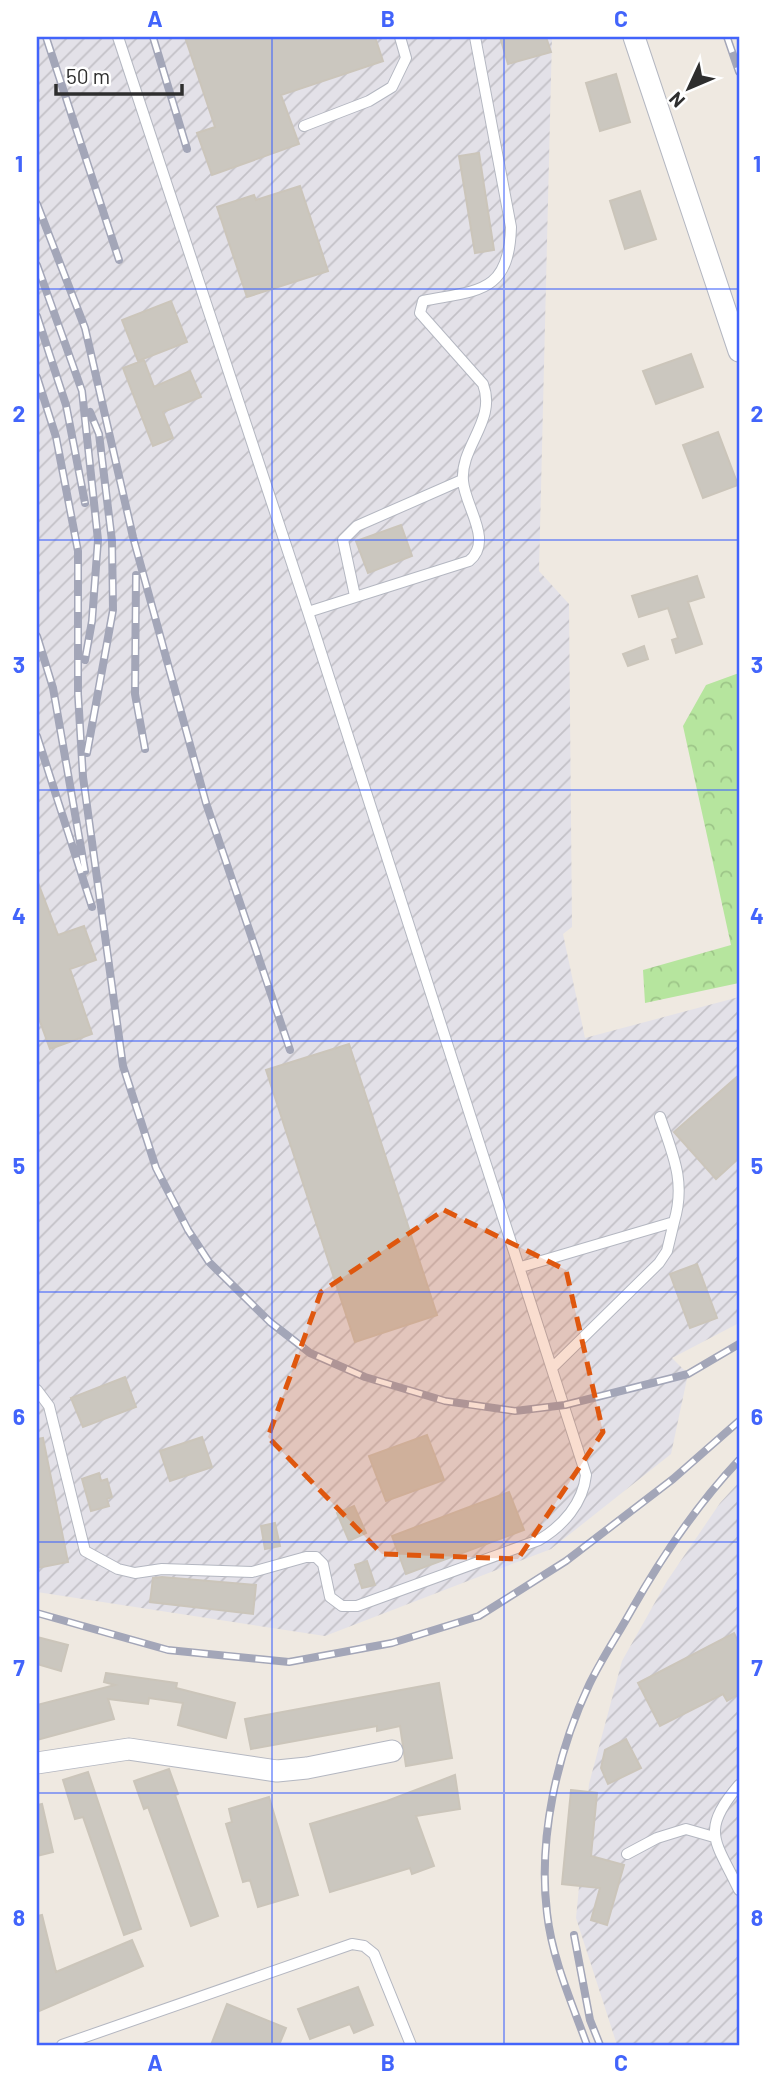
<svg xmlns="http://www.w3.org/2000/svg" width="776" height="2082" viewBox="0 0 776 2082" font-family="Barlow,sans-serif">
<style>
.industrial{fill:url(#industrial-furrows)}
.forest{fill:url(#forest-crowns)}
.building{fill:#cbc7bf;stroke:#cbc5ba;stroke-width:2}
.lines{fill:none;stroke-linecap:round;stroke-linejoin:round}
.lane-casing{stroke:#b4b7c1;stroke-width:12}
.street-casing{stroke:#b4b7c1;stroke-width:23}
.lane{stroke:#fff;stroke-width:10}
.street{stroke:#fff;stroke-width:21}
.rail-casing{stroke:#a3a6b8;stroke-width:8}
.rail{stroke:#fff;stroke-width:5;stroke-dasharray:16;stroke-linecap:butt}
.marked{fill:#df570e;fill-opacity:0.2;stroke:#df570e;stroke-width:5;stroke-dasharray:14 9;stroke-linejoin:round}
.grid{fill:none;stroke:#4264fb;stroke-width:2;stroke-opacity:0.55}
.neatline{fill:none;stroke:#4264fb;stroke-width:2.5}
.grid-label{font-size:23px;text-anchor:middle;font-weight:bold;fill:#4264fb}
</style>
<defs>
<pattern id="industrial-furrows" width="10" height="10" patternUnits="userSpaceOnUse" patternTransform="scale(1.75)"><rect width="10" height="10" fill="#e3e1e8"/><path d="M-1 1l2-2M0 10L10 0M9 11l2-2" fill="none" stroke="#c3c1c7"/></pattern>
<pattern id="forest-crowns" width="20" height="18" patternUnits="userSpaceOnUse" patternTransform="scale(1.75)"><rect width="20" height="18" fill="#b6e59e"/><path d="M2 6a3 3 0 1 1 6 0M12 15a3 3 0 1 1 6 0" fill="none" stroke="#9dc588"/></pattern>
</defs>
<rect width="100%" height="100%" fill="#efe9e1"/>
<path class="industrial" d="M37,37H552L539,571L569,604L572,927L563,934L585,1038L739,997V1323L672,1358L688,1374L671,1454L551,1549L325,1636L37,1592Z
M739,1482V2045H617L576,1918L589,1784L622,1661L667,1581L720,1503Z"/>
<path class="forest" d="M739,673V983L645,1003L643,970L731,945L683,726L706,685Z"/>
<path class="building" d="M185,37H375L383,61L281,95L299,144L212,175L197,133L215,127Z
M500,37H546L551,52L508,64Z
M616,74L630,122L600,131L586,83Z
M479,153L494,250L475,253L459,156Z
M300,186L328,271L247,297L217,207L254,195L256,200Z
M640,191L656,239L625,249L610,201Z
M171,301L187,342L138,361L122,320Z
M691,354L703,387L656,404L643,371Z
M144,360L154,387L190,371L201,397L163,412L173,438L153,446L123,368Z
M718,432L738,485L703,498L683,445Z
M401,525L412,556L368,573L356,541Z
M697,576L704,597L688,602L702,644L676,653L672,640L678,638L668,608L639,617L632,596Z
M644,646L648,659L628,666L623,654Z
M37,880L58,935L84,926L96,960L70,969L92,1034L50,1049L39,1019L37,1020Z
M349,1044L437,1315L355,1342L266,1070Z
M739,1075V1158L716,1179L674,1132Z
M697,1264L717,1318L690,1328L670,1274Z
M125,1377L136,1407L83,1427L71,1398Z
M427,1435L444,1480L386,1501L369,1456Z
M202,1437L212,1467L170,1481L160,1451Z
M43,1438L68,1562L37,1568V1439Z
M99,1473L101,1481L107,1479L112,1497L107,1499L109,1506L91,1511L82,1479Z
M509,1492L524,1530L406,1574L392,1536Z
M354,1506L366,1533L349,1541L337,1513Z
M275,1523L280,1546L265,1549L261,1526Z
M367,1561L375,1585L362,1588L355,1565Z
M162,1577L256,1585L253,1614L150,1602L153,1578Z
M734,1633L739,1644V1694L727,1701L723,1694L660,1726L638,1683Z
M37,1637L68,1645L61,1671L37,1664Z
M106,1673L177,1683L176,1688L235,1703L226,1738L178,1725L183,1703L149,1698L148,1704L108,1699L114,1719L37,1740V1705L115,1685L104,1682Z
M439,1683L452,1758L406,1766L400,1726L377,1731V1726L251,1749L245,1719Z
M626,1739L641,1768L608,1784L601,1768L605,1750Z
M169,1769L178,1794L175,1795L218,1916L191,1926L148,1807L144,1809L134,1781Z
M88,1772L141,1929L124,1935L83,1817L75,1819L63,1780Z
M455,1775L460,1809L416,1816L434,1866L412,1874L410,1868L330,1892L310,1824L387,1801Z
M571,1790L597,1793L591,1856L624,1865L607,1925L591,1920L600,1888L562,1884Z
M269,1797L298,1895L258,1907L250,1880L243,1882L226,1824L232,1822L229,1809Z
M42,1804L53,1852L37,1856V1805Z
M42,1915L56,1972L132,1940L143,1966L37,2012V1916Z
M358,1987L373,2025L354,2033L350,2024L310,2039L298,2009Z
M227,2004L286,2028L279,2045H211Z"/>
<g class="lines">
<defs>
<path id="lane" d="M304,126L369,101L392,87L406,58L400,37
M355,596L343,540L357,526L462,480
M308,612L469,561C494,541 465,507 463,481C460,446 497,421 483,384L420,313L423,301C478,290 509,294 511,227L475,37
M521,1267L674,1222C686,1182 673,1155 660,1117
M553,1367L659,1263L667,1251L674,1222
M37,1390L49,1406L85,1551L118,1569L135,1573L162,1569L252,1572L306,1557H316L323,1564L330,1597L342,1606H357L539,1540C563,1526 583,1503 586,1475L308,612L118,37
M739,1785C699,1832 716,1841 739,1890
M627,1854L657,1838L686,1829L714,1837
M62,2045L352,1944L364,1946L374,1954L411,2045"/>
<path id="street" d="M634,37L739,351
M37,1763L129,1749L277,1771L307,1768L392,1751"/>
</defs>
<use href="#lane" class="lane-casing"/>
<use href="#street" class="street-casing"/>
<use href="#lane" class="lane"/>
<use href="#street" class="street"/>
<defs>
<path id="rail" d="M46,37L119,260
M153,37L187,149
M727,37L739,72
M37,204L85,328L133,537L206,803L290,1050
M37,265L82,391L98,540L92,621L85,660
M37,316L66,405L85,503
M37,377L56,437L78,551V694L83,777L123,1066L156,1168L188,1230L209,1262L270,1322L310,1353L365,1377L445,1401L515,1411L565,1405L688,1374L739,1344
M136,575L135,694L145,749
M37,636L53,688L85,871
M37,736L92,907
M87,753L113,610L112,541L99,434L90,412
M37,1613L168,1650L289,1662L392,1643L479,1616L566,1561L673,1479L739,1421
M574,1935L590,2020L600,2045
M587,2045C572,2003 552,1959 547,1913C538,1838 557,1753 589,1685C601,1660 617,1636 631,1611C661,1558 697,1505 739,1460"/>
</defs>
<use href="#rail" class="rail-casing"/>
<use href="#rail" class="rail"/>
</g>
<path class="marked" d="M444,1210L566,1270L603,1432L518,1559L382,1554L268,1437L321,1292Z"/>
<path class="grid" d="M272,37V2045M504,37V2045M37,289H739M37,540H739M37,790H739M37,1041H739M37,1292H739M37,1542H739M37,1793H739"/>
<rect width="776" height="2082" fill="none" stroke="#ffffff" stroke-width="77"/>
<g transform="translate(689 88) rotate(226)" stroke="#ffffff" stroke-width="5" paint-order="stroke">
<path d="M0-5L12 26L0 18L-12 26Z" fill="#2e2e2e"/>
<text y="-10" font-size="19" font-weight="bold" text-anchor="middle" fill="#2e2e2e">N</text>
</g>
<path d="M56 84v10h126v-10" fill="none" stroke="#2e2e2e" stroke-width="3.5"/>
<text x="66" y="84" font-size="21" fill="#2e2e2e" stroke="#ffffff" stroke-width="5" paint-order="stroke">50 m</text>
<rect x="38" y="38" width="700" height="2006" class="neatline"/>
<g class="grid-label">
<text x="155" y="27">A</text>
<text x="388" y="27">B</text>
<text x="621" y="27">C</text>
<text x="19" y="172">1</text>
<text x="757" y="172">1</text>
<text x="19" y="422">2</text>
<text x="757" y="422">2</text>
<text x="19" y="673">3</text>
<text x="757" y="673">3</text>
<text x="19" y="924">4</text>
<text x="757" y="924">4</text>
<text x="19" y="1174">5</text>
<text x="757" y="1174">5</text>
<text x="19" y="1425">6</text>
<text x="757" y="1425">6</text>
<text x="19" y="1676">7</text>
<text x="757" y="1676">7</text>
<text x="19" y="1926">8</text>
<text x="757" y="1926">8</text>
<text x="155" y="2071">A</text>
<text x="388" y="2071">B</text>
<text x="621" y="2071">C</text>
</g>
</svg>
